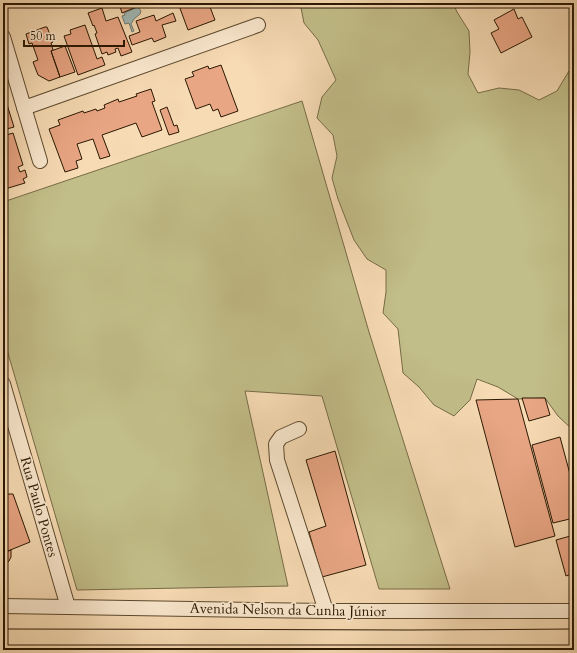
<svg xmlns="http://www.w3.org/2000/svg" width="577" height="653" viewBox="0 0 577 653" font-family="Cardo,serif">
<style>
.green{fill:#c2be89;stroke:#766b46}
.water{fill:#a1b9b7;stroke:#71796f}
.building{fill:#e9a684;stroke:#2a1802}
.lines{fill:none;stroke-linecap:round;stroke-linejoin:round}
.minor-casing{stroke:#5d492e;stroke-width:16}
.highway-casing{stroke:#2a1802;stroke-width:23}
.minor{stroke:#fae8ce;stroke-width:14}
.highway{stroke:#f7dbb4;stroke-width:21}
.labels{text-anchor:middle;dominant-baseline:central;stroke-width:3.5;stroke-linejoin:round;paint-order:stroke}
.street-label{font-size:14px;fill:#2a1802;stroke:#fae8ce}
</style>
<rect width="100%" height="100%" fill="#f7dbb4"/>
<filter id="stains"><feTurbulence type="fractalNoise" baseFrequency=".005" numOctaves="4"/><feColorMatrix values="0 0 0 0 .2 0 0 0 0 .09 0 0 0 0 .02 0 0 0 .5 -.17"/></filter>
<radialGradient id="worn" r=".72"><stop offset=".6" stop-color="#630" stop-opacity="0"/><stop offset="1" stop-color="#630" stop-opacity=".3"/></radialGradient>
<path class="green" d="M300,3H453L457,12L469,31L470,52L468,74L478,93L499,88L519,90L539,100L557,91L569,71L574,68V431L558,416L545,398L518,399L498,387L477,379L470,400L454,416L434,405L419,387L403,373L398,329L383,313L386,292V270L367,259L354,240L338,199L332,178L337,156L333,135L317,118L322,97L336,80L318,40L304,23Z
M302,101L369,332L450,589H379L322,396L245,391L288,586L77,590L3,336V202Z"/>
<path class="water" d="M138,7L141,11L140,14L134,19L131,24L134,31L132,32L129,23L125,24L122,16L125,15L124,13Z"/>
<path class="building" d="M119,3H133L134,8L122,13Z
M178,3H207L208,7H210L215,20L188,30Z
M102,8L106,21L118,17L132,52L121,56L118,48L115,49L116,52L108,55L107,52L102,54L95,34L97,33L94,25L93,26L88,13Z
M514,9L518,19L522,17L532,37L501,53L491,33L499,29L494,20Z
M173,13L176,21L162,25L166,37L154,42L152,38L132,45L129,36L140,32L136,21L154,15L156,21Z
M85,25L97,59L102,57L105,65L78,75L64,36L71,34L70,30Z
M45,27H47L53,42L51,43L53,50L51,51L60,77L49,81L38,75L33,62L38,60L32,43L29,44L26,34Z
M65,46L75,72L60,77L51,51Z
M221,65L238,111L221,117L218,109L213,111L210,104L196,109L185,79L194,76L192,72L208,66L209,69Z
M151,89L155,101L152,102L162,130L142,137L136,123L102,135L110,156L100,159L93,139L77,144L82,159L76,161L78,168L65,172L49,129L60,125L58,120L83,111L84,113L96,109L97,111L105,108L104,105L118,99L119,102L137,96L136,94Z
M3,98H5L14,127L3,130Z
M167,107L174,126L177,125L179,132L169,135L160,110Z
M13,133L23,165L18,167L20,172L25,170L27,177L23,179L25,183L5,189L3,182V136Z
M522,398H545L550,415L529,421Z
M518,399L555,536L515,547L476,400Z
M560,437L574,489V518L553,523L532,445Z
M335,451L366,565L322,577L309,532L326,526L306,460Z
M3,494H13L30,542L3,553Z
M574,535V573L566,576L556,540Z
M11,550V557L9,561L3,566V553Z"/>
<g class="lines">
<defs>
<path id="minor" d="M3,37L40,161
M24,108L258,25
M3,384L68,607
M299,429L281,437L276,444L277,460L326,611
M3,606L326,611H574"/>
<path id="highway" d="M3,640L409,641L574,640"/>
</defs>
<use href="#minor" class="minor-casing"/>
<use href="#highway" class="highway-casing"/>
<use href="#minor" class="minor"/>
<use href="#highway" class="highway"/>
</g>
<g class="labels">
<g class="street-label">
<text transform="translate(39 507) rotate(74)">Rua Paulo Pontes</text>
<text transform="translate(288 610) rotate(1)">Avenida Nelson da Cunha Júnior</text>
</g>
</g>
<rect width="577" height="653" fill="none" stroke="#f7dbb4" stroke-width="16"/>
<rect x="4" y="4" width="569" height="645" fill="none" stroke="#2a1802" stroke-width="2"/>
<rect x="8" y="8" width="561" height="637" fill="none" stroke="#2a1802"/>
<path d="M24 40v6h100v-6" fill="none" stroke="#2a1802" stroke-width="2"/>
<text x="30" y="40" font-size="12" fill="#2a1802" stroke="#fae8ce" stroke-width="3" paint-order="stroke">50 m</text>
<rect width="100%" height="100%" filter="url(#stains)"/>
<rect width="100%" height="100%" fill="url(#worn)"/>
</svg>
